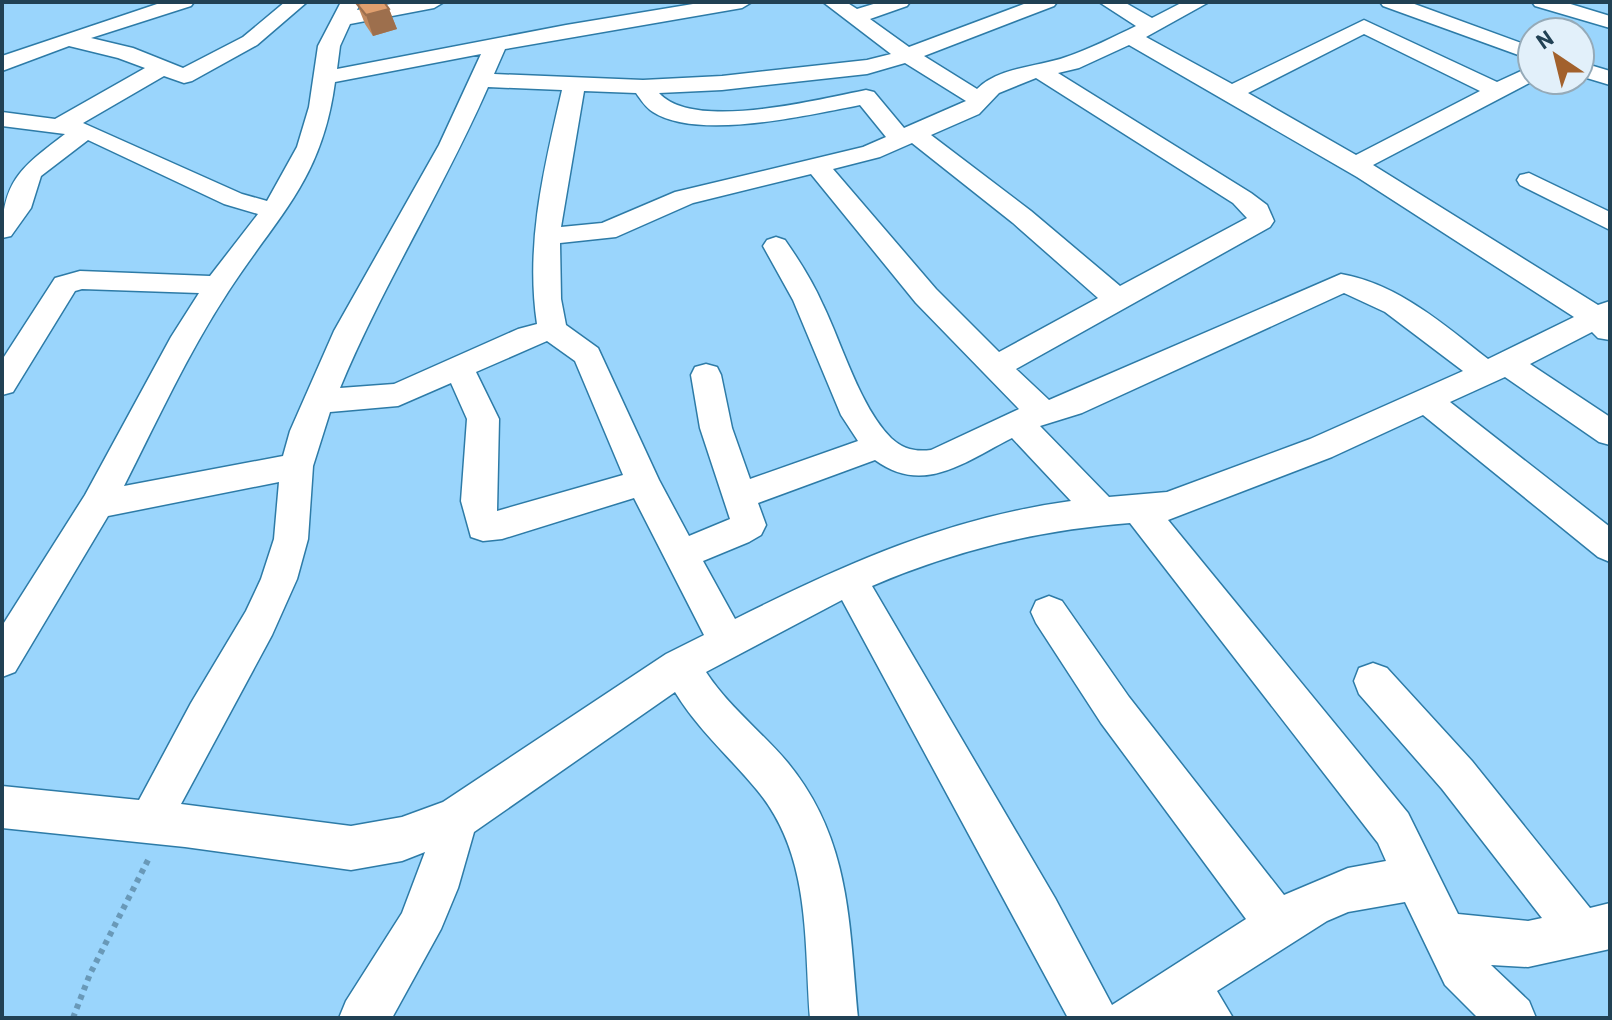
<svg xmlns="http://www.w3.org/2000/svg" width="1612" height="1020" viewBox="0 0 1612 1020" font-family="Barlow,sans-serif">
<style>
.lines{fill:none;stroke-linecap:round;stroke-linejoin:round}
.minor-casing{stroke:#2d7ba7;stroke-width:3}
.path{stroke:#6999b8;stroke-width:6;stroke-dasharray:5 5;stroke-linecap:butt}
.minor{fill:#fff;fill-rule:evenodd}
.wall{fill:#c1895f}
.shaded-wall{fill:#9d6f4d}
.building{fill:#e09f6e;stroke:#9d6f4d;stroke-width:2}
</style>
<rect width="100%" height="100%" fill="#9ad5fc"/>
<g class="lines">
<defs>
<path id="minor" d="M163,2H194L191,6L91,38L133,48L183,68L243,37L285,2H307L257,45L192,81L184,83L164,76L83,123L242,194L267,201L297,147L309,107L318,46L341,2H361L357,10L402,2H444L434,8L350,24L340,46L337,69L566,25L705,2H752L742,8L505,49L494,74L643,80L722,76L867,60L891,54L823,2H846L857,9L880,2H910L907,6L870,19L909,47L1029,2H1057L1054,6L924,56L977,89C999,67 1038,67 1066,57C1090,49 1113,37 1136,26L1099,2H1124L1152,18L1183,2H1209L1146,37L1232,84L1364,20L1497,82L1532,66V80H1535L1373,165L1598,305L1610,301V340L1598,338L1592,332L1530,364L1610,417V445L1599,442L1505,377L1450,402L1610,527V562L1598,557L1423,415L1332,457L1168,520L1408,813L1458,914L1528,921L1542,918L1442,789L1359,694L1354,681L1359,668L1373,663L1387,668L1472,761L1590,908L1610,903V949L1528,967L1491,965L1529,1001L1536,1018H1478L1445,985L1405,902L1348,912L1327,921L1217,991L1233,1018H1068L842,600L706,672C729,707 761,731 788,763C851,840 849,924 858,1018H810C804,939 811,855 757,790C728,755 699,731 675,692L474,832L458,888L441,929L392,1018H339L346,1001L402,913L425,852L402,861L351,870L185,847L2,828V786L139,800L191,703L246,611L261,579L274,539L279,482L108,516L15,672L2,677V626L85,495L171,337L199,293L82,289L75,291L13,392L2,395V360L55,278L80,271L210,276L258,214L224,204L88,140L41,176L31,208L11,236L2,238C2,180 22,167 65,134L2,126V112L55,119L145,68L118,58L69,46L2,71V56ZM1364,34L1480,91L1356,155L1248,93ZM1129,45L1357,177L1574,317L1488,359C1443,324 1398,284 1341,274L1049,400L1016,369L1270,227L1274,221L1267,205L1251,193L1058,73L1079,68ZM481,54L439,145L334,331L290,431L283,456L124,486C157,421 188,353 228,292C278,215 322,180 335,82ZM905,63L966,101L904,128L874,92L866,90C819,99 694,132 659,93L722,90L867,74ZM1036,78L1233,203L1247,218L1120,286L1031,211L931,135L979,114L999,93ZM488,87L562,90C544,168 525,244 537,324L518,329L394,384L340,388C383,284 443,190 488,87ZM584,91L636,93C641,100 646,108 653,112C698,141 809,115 860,105L886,137L863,147L675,192L602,223L561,227ZM912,143L1013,223L1098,298L999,352L936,289L833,169L880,157ZM811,174L916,303L1019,409L931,450C915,452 903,449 891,438C860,407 842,344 823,305C813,282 799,260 785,240L776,237L767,240L763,246L793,300L841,415L858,441L750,479L732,428L721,375L717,367L706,364L695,367L691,375L700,428L730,519L689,536L659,480L598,348L566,325L561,299L560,243L616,237L693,203ZM1344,293L1385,312L1463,371L1310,439L1167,492L1109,497L1040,426L1082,413ZM547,341L575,361L623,475L497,511L499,419L476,372ZM451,383L467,419L461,501L471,537L483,541L502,539L634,498L704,635L666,654L443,802L402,817L351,826L181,804L272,635L297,579L308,539L313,466L330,412L398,406ZM1012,438L1071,501C947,518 845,564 735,619L703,561L749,542L761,535L766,525L758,503L875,460C924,496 966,461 1012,438ZM1130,523L1378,843L1386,861L1348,868L1284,895L1129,697L1062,601L1049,596L1036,601L1031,612L1036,623L1101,723L1246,919L1112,1005L1055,898L872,586C957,550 1038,530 1130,523Z
M1380,2H1409L1532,47V60L1383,6Z
M1532,2H1564L1610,16V28L1535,6Z
M1580,62L1610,71V85L1580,76Z
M1529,173L1610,212V230L1520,185L1517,180L1520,175Z"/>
</defs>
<use href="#minor" class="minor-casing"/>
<path class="path" d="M73,1018L90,974L148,860"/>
<use href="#minor" class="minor"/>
</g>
<path class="wall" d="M357,4L389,9L397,29L373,36L365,24Z"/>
<path class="shaded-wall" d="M389,9L397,29L373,36L366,15Z"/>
<path class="building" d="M366,2H384L389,9L366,15L357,4Z"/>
<rect width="1612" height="1020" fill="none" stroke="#214154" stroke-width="8"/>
<g transform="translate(1556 56) rotate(325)"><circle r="38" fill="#e2f0fa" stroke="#95aab8" stroke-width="2"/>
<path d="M0-6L14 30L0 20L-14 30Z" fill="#a2612c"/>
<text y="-12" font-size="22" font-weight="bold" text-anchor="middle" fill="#214154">N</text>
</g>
</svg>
